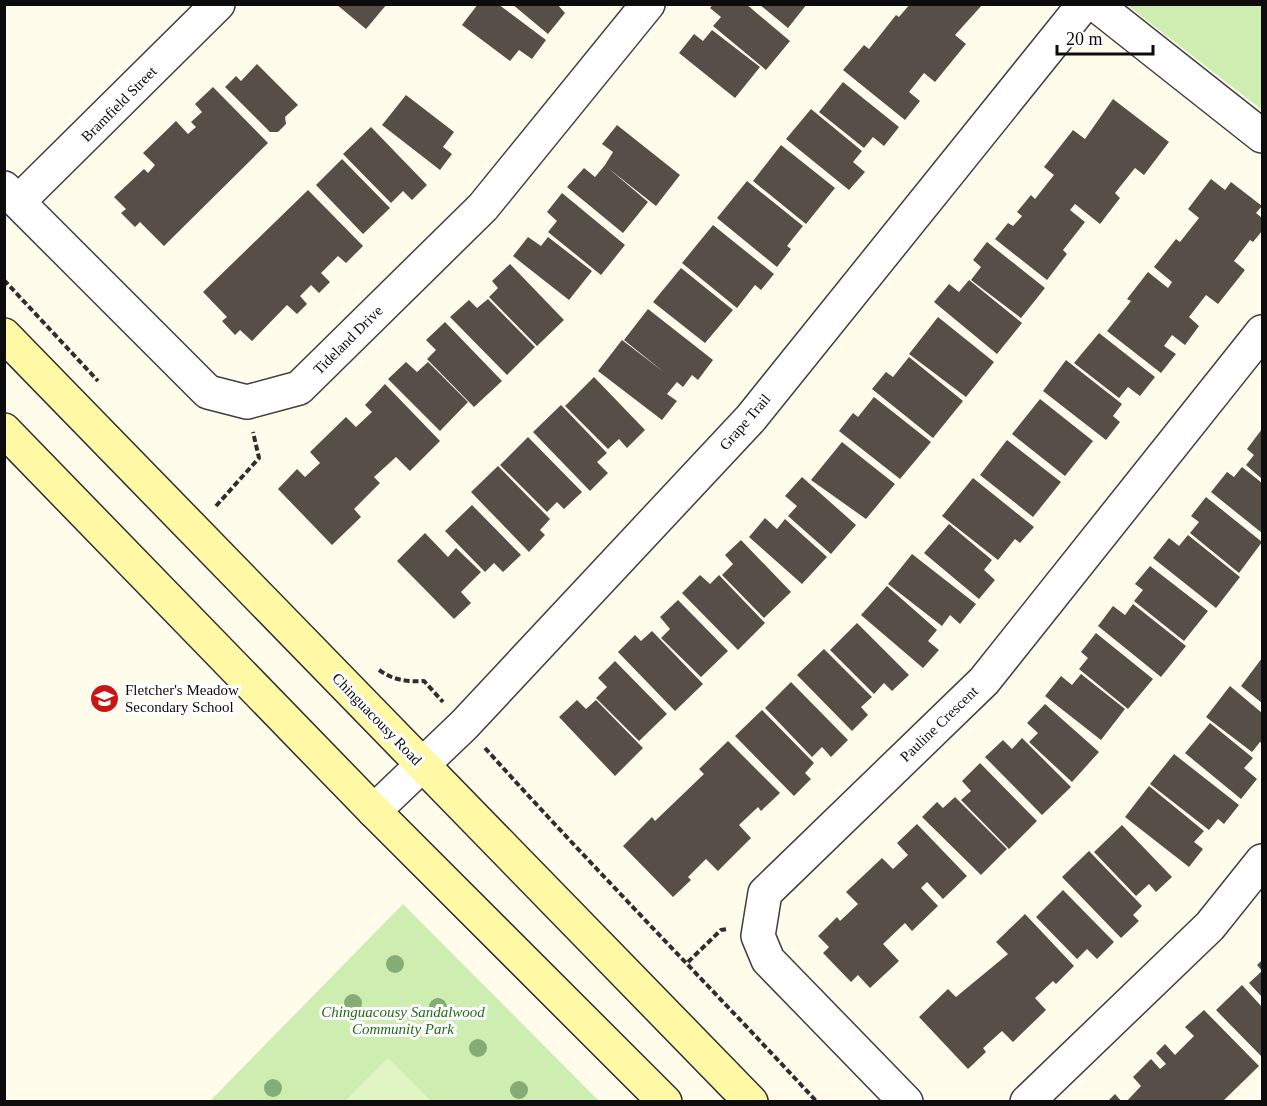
<svg xmlns="http://www.w3.org/2000/svg" width="1267" height="1106" viewBox="0 0 1267 1106" font-family="'Times New Roman',serif">
<style>
.green{fill:#cdeeb0}
.pitch{fill:#e1f4c3}
.building{fill:#564e47}
.lines{fill:none;stroke-linecap:round;stroke-linejoin:round}
.street-casing{stroke:#3f3f3f;stroke-width:36}
.secondary-casing{stroke:#2e2e2e;stroke-width:36}
.path{stroke:#2e2e2e;stroke-width:4;stroke-dasharray:6 3;stroke-linecap:butt}
.street{stroke:#fff;stroke-width:33}
.secondary{stroke:#fff9a6;stroke-width:33}
.tree{fill:#86ac76}
.labels{text-anchor:middle;dominant-baseline:central;stroke-width:6;stroke-linejoin:round;paint-order:stroke}
.street-label{font-size:15px;fill:#0c0c0c;stroke:#fff}
.poi-label{font-size:15px;fill:#0c0c0c;stroke:#fff;text-anchor:start}
.park-label{font-size:15px;font-style:italic;fill:#236b16;stroke:#fff}
</style>
<rect width="100%" height="100%" fill="#fffceb"/>
<path class="green" d="M1127,5H1262V110Z
M403,904L599,1101L209,1102Z"/>
<path class="pitch" d="M388,1058L431,1101H345Z"/>
<path class="building" d="M336,4H387L366,29Z
M478,4H498L546,40L532,59L519,50L510,61L462,25Z
M512,4H557L565,13L548,34Z
M713,4H746L790,41L766,70L713,26L721,17L710,8Z
M759,4H807L788,28Z
M910,4H983L955,35L966,44L935,82L924,73L909,92L920,101L905,120L843,70L864,45L869,49L896,15L899,17Z
M712,30L760,67L735,98L679,53L694,34L703,41Z
M257,64L298,105L285,117L286,124L278,132H270L225,87L236,76L241,81Z
M843,82L899,127L884,146L873,137L864,148L819,112Z
M213,87L268,143L164,246L140,222L135,227L121,213L126,209L114,197L144,169L148,173L155,165L143,153L176,121L188,134L196,127L191,122L202,112L195,104Z
M406,95L454,132L443,147L452,154L440,170L382,125Z
M1113,99L1169,142L1144,175L1135,168L1115,193L1120,198L1100,224L1075,204L1070,210L1085,222L1063,250L1067,254L1047,280L995,239L1008,223L1013,226L1022,216L1017,212L1031,195L1035,199L1054,175L1044,167L1073,130L1085,139Z
M811,109L862,151L853,162L865,172L849,190L786,139Z
M617,125L680,175L656,206L608,168L648,202L623,233L567,187L584,168L595,177L605,165L613,152L602,144Z
M371,127L427,185L412,200L403,191L391,203L343,154Z
M781,145L835,188L806,224L753,181Z
M342,159L390,208L363,234L316,185Z
M1211,179L1225,190L1231,182L1262,206L1256,213L1262,218V231L1253,242L1250,240L1234,261L1245,270L1218,304L1206,295L1189,317L1199,326L1185,345L1172,335L1164,346L1176,354L1161,373L1107,331L1131,301L1127,299L1148,272L1168,288L1172,282L1154,267L1176,239L1180,242L1199,218L1188,209Z
M747,181L803,226L787,246L791,249L777,267L717,218Z
M308,190L363,246L346,263L338,256L321,273L330,282L319,293L311,285L300,296L307,304L297,314L287,305L252,341L240,330L235,335L222,321L227,317L203,292Z
M562,193L625,245L601,275L548,232L557,221L547,212Z
M713,225L774,274L761,290L755,285L737,308L682,263Z
M528,237L541,246L548,237L592,271L569,300L513,256Z
M987,242L1045,288L1021,318L971,280L981,267L973,260Z
M510,264L564,320L537,346L489,297L498,288L492,281Z
M681,268L733,310L705,343L653,302Z
M969,280L1022,323L997,354L934,302L949,284L959,292Z
M488,299L535,347L507,375L450,317L469,300L477,308Z
M648,309L713,360L698,380L692,375L683,387L677,382L667,394L677,401L662,420L598,371L622,340L665,373L624,340Z
M938,317L994,362L966,397L909,354Z
M445,322L502,381L474,407L427,359L436,350L426,340Z
M1099,333L1155,377L1140,396L1128,387L1119,398L1074,363Z
M909,357L963,401L933,438L872,389L886,372L893,377Z
M1066,360L1122,404L1113,416L1120,422L1106,440L1043,391Z
M406,362L417,372L428,362L468,402L440,431L388,379Z
M594,377L645,430L627,448L619,439L608,449L565,406Z
M385,384L440,441L410,471L396,457L374,477L380,483L354,509L361,517L332,545L278,489L297,469L305,477L320,463L310,452L346,417L356,427L372,412L365,405Z
M874,397L931,442L900,479L839,431L853,413L858,417Z
M1040,399L1093,441L1065,476L1012,434Z
M561,405L607,453L597,462L608,473L590,491L533,432Z
M1262,429V479L1246,465L1254,455L1247,449Z
M528,437L582,492L564,509L557,502L547,512L500,465Z
M1007,440L1061,482L1033,517L980,475Z
M842,442L895,484L866,519L811,480Z
M498,466L550,519L540,530L545,535L529,552L471,492Z
M1242,467L1262,483V533L1211,492L1227,472L1234,477Z
M802,477L856,525L831,554L788,516L797,506L785,496Z
M973,478L1034,527L1020,543L1015,539L998,560L942,516Z
M1206,497L1262,542L1239,573L1190,533L1199,522L1191,516Z
M472,505L521,555L503,572L494,563L485,572L445,531Z
M765,518L777,529L785,519L827,557L802,584L749,537Z
M949,524L992,560L984,570L995,580L979,599L924,553Z
M425,533L448,557L456,548L481,572L461,592L471,603L454,619L397,561Z
M1188,535L1240,577L1216,608L1153,558L1169,538L1179,546Z
M741,540L791,592L764,618L722,575L733,564L725,555Z
M912,554L976,604L960,624L950,615L942,626L888,584Z
M1150,566L1208,611L1184,641L1134,601L1143,590L1135,584Z
M700,575L710,584L719,575L765,623L738,650L682,593Z
M887,586L937,630L928,641L939,650L923,668L861,615Z
M678,600L728,651L701,677L661,638L670,629L660,617Z
M1133,604L1186,646L1161,677L1098,626L1113,606L1125,615Z
M857,623L909,675L892,691L884,683L874,694L830,650Z
M652,631L703,684L675,711L618,652L635,635L641,641Z
M1096,633L1153,679L1128,709L1079,669L1088,658L1081,652Z
M824,649L872,697L861,707L868,715L852,731L797,675Z
M1262,658V703L1241,686Z
M615,661L667,714L639,741L596,698L607,687L598,678Z
M1081,674L1125,709L1101,740L1045,696L1061,676L1072,685Z
M791,682L848,740L831,757L822,747L812,757L765,708Z
M1230,686L1262,713V744L1260,742L1252,752L1206,717Z
M577,700L586,709L596,700L643,748L615,776L559,717Z
M1045,704L1099,752L1072,782L1029,742L1038,733L1027,723Z
M762,710L814,763L805,773L811,779L794,796L735,736Z
M1210,723L1253,758L1244,768L1257,779L1241,799L1185,753Z
M1022,738L1071,787L1042,815L985,757L1003,740L1012,749Z
M728,741L780,793L761,811L758,807L739,825L751,838L718,871L706,859L688,877L691,880L673,897L623,846L652,817L655,821L704,774L699,769Z
M1174,754L1239,805L1224,824L1218,819L1209,830L1150,784Z
M980,763L1037,821L1009,849L961,800L971,791L962,781Z
M1149,786L1204,831L1194,842L1203,849L1189,867L1125,817Z
M955,797L1007,849L981,875L922,817L937,802L943,808Z
M917,824L967,876L943,899L927,882L921,888L938,906L912,931L905,923L883,944L899,961L870,988L858,975L851,982L823,953L829,947L818,936L837,917L840,921L858,904L846,892L882,858L893,869L908,855L897,843Z
M1122,825L1172,877L1156,892L1149,884L1136,896L1094,852Z
M1089,851L1142,906L1133,915L1139,921L1121,938L1062,877Z
M1063,890L1114,942L1097,959L1087,949L1077,959L1036,917Z
M1025,914L1074,966L1056,984L1053,981L1035,998L1046,1010L1013,1042L1002,1031L983,1048L986,1052L968,1069L919,1017L948,989L956,997L1008,954L996,942Z
M1262,960V997L1249,983L1262,971L1257,965Z
M1242,985L1262,1007V1057L1216,1010Z
M1204,1010L1259,1066L1222,1102H1126L1141,1086L1133,1077L1151,1059L1160,1069L1166,1064L1156,1053L1165,1044L1175,1055L1194,1036L1185,1027Z
M1115,1094L1122,1102H1107Z"/>
<g class="lines">
<defs>
<path id="street" d="M1095,4L1262,136
M4,188L208,392L247,402L299,388L483,207L648,4
M18,202L218,4
M374,811L464,725L751,418L1084,4
M906,1102L768,960L758,936L765,893L984,681L1262,332
M1027,1102L1210,926L1262,861"/>
<path id="secondary" d="M4,335L751,1102
M4,430L374,811L665,1102"/>
</defs>
<use href="#street" class="street-casing"/>
<use href="#secondary" class="secondary-casing"/>
<path class="path" d="M4,280L98,381
M216,506L259,458L253,432
M379,670C393,680 406,682 424,681L443,702
M485,748C593,868 707,983 817,1102
M688,962L721,930L728,929"/>
<use href="#street" class="street"/>
<use href="#secondary" class="secondary"/>
</g>
<g class="tree">
<circle cx="395" cy="964" r="9"/>
<circle cx="353" cy="1003" r="9"/>
<circle cx="438" cy="1007" r="9"/>
<circle cx="478" cy="1048" r="9"/>
<circle cx="273" cy="1088" r="9"/>
<circle cx="519" cy="1090" r="9"/>
</g>
<defs>
<symbol id="school-disc" viewBox="-11 -11 22 22"><circle r="9.5" fill="#cb1515" stroke="#fff"/><path d="M0-5L7-2L0 1L-7-2ZM-4 1L0 2.5L4 1V4Q0 6-4 4Z" fill="#fff"/></symbol>
</defs>
<g fill-rule="evenodd">
<use href="#school-disc" x="88" y="682" width="33" height="33"/>
</g>
<g class="labels">
<g class="street-label">
<text transform="translate(119 104) rotate(-45)">Bramfield Street</text>
<text transform="translate(348 340) rotate(-45)">Tideland Drive</text>
<text transform="translate(745 422) rotate(-49)">Grape Trail</text>
<text transform="translate(377 719) rotate(46)">Chinguacousy Road</text>
<text transform="translate(939 724) rotate(-44)">Pauline Crescent</text>
</g>
<g class="poi-label">
<text x="125" y="690">Fletcher's Meadow<tspan x="125" dy="17">Secondary School</tspan></text>
</g>
<g class="park-label">
<text x="403" y="1012">Chinguacousy Sandalwood<tspan x="403" dy="17">Community Park</tspan></text>
</g>
</g>
<rect width="1267" height="1106" fill="none" stroke="#0c0c0c" stroke-width="12"/>
<path d="M1057 45v9h96v-9" fill="none" stroke="#0c0c0c" stroke-width="3"/>
<text x="1066" y="45" font-size="18" fill="#0c0c0c" stroke="#ffffff" stroke-width="4.5" paint-order="stroke">20 m</text>
</svg>
